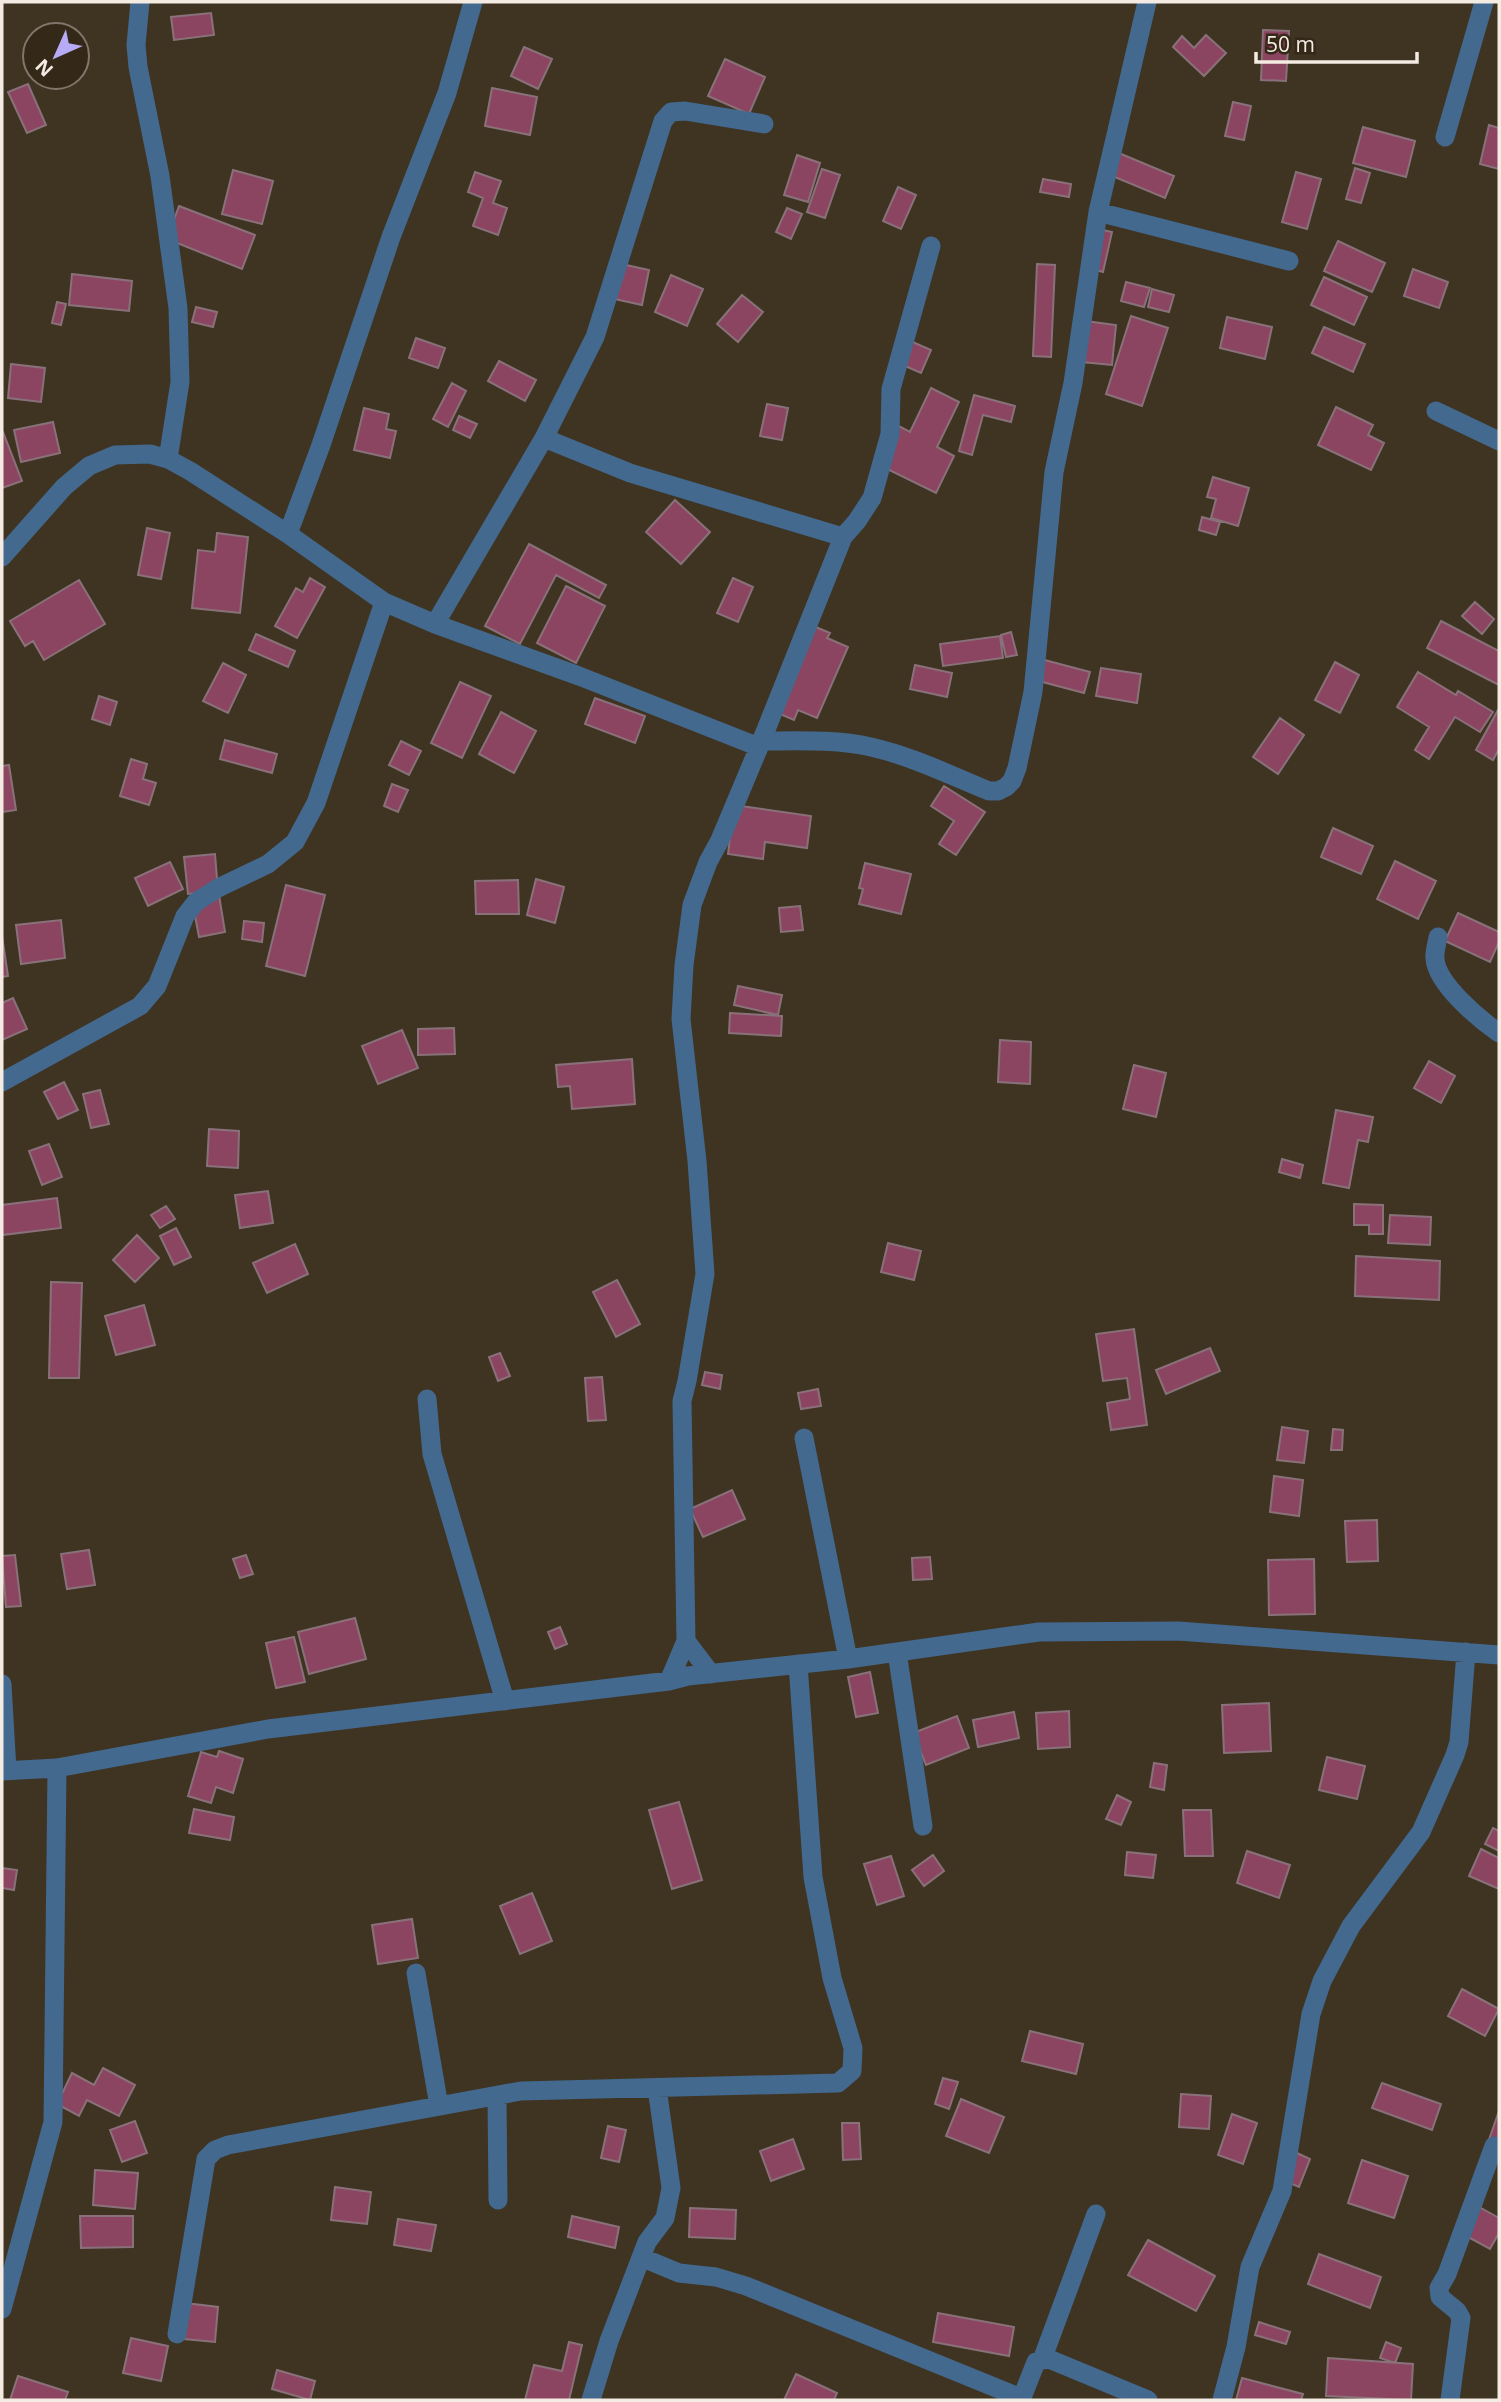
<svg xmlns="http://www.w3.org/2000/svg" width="1501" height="2402" viewBox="0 0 1501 2402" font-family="'Open Sans',sans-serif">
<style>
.building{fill:#8c4561;stroke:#897179;stroke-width:2}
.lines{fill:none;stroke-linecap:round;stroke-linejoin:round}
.minor{stroke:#43698e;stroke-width:19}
</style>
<rect width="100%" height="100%" fill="#3f3322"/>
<path class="building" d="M211,13L214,35L174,40L171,17Z
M1263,30L1289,31L1286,81L1261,80Z
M1263,30L1289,31L1286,81L1261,80Z
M1206,35L1226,53L1204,76L1173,47L1182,36L1194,48Z
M1206,35L1226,53L1204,76L1173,47L1182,36L1194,48Z
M524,47L552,59L538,89L511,76Z
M725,59L765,77L749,114L708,96Z
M28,84L46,125L27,133L8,92Z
M492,88L537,97L530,135L485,126Z
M1233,102L1251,106L1244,140L1225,136Z
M1233,102L1251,106L1244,140L1225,136Z
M1489,125L1499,128V169L1480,164Z
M1363,127L1415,141L1406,177L1353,163Z
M1114,151L1174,176L1165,198L1105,173Z
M1114,151L1174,176L1165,198L1105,173Z
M797,155L820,163L808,202L784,195Z
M797,155L820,163L808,202L784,195Z
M1355,168L1370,173L1361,203L1346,199Z
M822,169L840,175L825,218L807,212Z
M822,169L840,175L825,218L807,212Z
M233,170L273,181L262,224L222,214Z
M475,172L501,181L493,203L507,208L498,235L473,226L483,198L468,192Z
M1296,172L1321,179L1307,229L1282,222Z
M1043,179L1071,184L1069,197L1040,192Z
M1043,179L1071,184L1069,197L1040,192Z
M898,187L916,195L901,229L883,221Z
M898,187L916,195L901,229L883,221Z
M179,206L255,235L242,269L167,239Z
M787,208L802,214L791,239L776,232Z
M787,208L802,214L791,239L776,232Z
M1094,228L1112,232L1103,272L1085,267Z
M1094,228L1112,232L1103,272L1085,267Z
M1338,241L1385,263L1372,292L1324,271Z
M617,263L649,270L642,305L610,298Z
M617,263L649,270L642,305L610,298Z
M1037,264L1055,265L1051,357L1033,356Z
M1037,264L1055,265L1051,357L1033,356Z
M1413,269L1448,282L1439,308L1404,296Z
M72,274L132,281L129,311L69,305Z
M671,275L703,289L687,326L655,312Z
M671,275L703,289L687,326L655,312Z
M1324,277L1367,297L1354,325L1311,305Z
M1126,282L1150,288L1144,307L1121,301Z
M1152,289L1174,295L1169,312L1148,307Z
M742,295L763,312L738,342L717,324Z
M742,295L763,312L738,342L717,324Z
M57,302L66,304L61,325L52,323Z
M196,307L217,312L213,327L192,322Z
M1131,316L1168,328L1142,406L1106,394Z
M1227,317L1272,327L1265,359L1220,348Z
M1086,321L1116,325L1112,365L1082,362Z
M1324,327L1365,344L1353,372L1312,353Z
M416,338L445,348L438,368L409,358Z
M908,340L931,350L921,373L898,363Z
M908,340L931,350L921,373L898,363Z
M499,361L536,380L525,401L488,381Z
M499,361L536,380L525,401L488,381Z
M11,364L45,368L41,402L8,398Z
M452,383L466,391L448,427L433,419Z
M452,383L466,391L448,427L433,419Z
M931,388L959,402L937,447L954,456L936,493L875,463L895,424L910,432Z
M931,388L959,402L937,447L954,456L936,493L875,463L895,424L910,432Z
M974,395L1015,406L1011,422L983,415L972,455L959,451Z
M974,395L1015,406L1011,422L983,415L972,455L959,451Z
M767,404L788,408L782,440L760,436Z
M767,404L788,408L782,440L760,436Z
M1336,407L1373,425L1368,435L1384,443L1371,470L1318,445Z
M364,408L389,414L386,429L396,431L390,458L354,450Z
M459,416L477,424L470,438L453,430Z
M459,416L477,424L470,438L453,430Z
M53,422L60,453L21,462L14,430Z
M2,432H3L22,481L2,488Z
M1213,477L1249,488L1238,526L1211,518L1216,499L1207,497Z
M675,500L710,532L681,564L646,532Z
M675,500L710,532L681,564L646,532Z
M1202,517L1220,522L1216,535L1199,530Z
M147,528L170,533L161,579L138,575Z
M217,533L248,537L240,613L192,608L198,550L215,552Z
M529,544L606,585L599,598L556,575L520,644L485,626Z
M529,544L606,585L599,598L556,575L520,644L485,626Z
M310,578L325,587L297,638L275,626L296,588L303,592Z
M310,578L325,587L297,638L275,626L296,588L303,592Z
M733,578L753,587L738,622L717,613Z
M733,578L753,587L738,622L717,613Z
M79,580L105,624L44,660L33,641L25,646L10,621Z
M566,586L605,606L576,663L537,643Z
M566,586L605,606L576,663L537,643Z
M1475,602L1494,619L1482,634L1462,616Z
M1441,621L1499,651V685L1427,648Z
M811,625L830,633L827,638L848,647L817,718L798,710L794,720L773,711Z
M1011,632L1017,655L1006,657L1001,635Z
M256,634L295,651L288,667L249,650Z
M256,634L295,651L288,667L249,650Z
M1000,636L1003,658L943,666L940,644Z
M1037,658L1090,672L1084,693L1031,679Z
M1335,662L1359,675L1340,713L1315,700Z
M223,663L246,675L228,713L203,701Z
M223,663L246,675L228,713L203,701Z
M915,665L952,673L947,697L910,689Z
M1101,668L1141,674L1137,703L1096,696Z
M1418,672L1456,695L1458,691L1493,712L1480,732L1455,717L1429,759L1415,750L1429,727L1397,707Z
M460,682L491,696L462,758L431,743Z
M460,682L491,696L462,758L431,743Z
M99,696L117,702L110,725L92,719Z
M595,698L645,716L635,743L585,724Z
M595,698L645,716L635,743L585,724Z
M1498,710L1499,749L1493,760L1476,750Z
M501,712L536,731L514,773L479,754Z
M501,712L536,731L514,773L479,754Z
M1280,718L1304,735L1278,774L1253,757Z
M225,740L277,754L272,773L220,759Z
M225,740L277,754L272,773L220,759Z
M401,741L421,751L409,775L389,765Z
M401,741L421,751L409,775L389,765Z
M131,759L147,764L143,779L156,783L149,805L120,796Z
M131,759L147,764L143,779L156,783L149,805L120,796Z
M9,765L16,810L2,812V766Z
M392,784L408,790L398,812L384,806Z
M392,784L408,790L398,812L384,806Z
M944,786L985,812L956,855L939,844L954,821L931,806Z
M734,805L811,816L807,848L765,842L763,859L728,854Z
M1333,828L1373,846L1361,874L1321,857Z
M215,854L218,891L188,894L184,857Z
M215,854L218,891L188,894L184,857Z
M1395,861L1436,881L1418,919L1377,899Z
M170,862L183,889L148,906L135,878Z
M170,862L183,889L148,906L135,878Z
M865,863L911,874L901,914L859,904L863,889L859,888Z
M536,879L564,887L555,923L527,915Z
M518,880L519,914H476L475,881Z
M286,885L325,895L305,976L266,966Z
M286,885L325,895L305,976L266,966Z
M219,895L225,932L199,937L192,900Z
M219,895L225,932L199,937L192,900Z
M800,906L803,930L781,932L779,908Z
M1458,913L1499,932V942L1490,962L1445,941Z
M61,920L65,958L21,964L16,925Z
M61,920L65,958L21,964L16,925Z
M244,921L264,923L262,942L242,939Z
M244,921L264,923L262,942L242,939Z
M2,936L8,976L2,977Z
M2,936L8,976L2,977Z
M738,986L782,995L778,1015L734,1005Z
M13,998L27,1029L2,1040V1003Z
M13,998L27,1029L2,1040V1003Z
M730,1013L782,1016L781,1036L729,1033Z
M454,1028L455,1054L418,1055V1029Z
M402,1030L418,1068L378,1084L362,1046Z
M1000,1040L1031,1042L1030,1084L998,1082Z
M632,1059L635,1104L572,1109L570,1086L558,1087L556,1065Z
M1429,1061L1455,1076L1441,1103L1414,1088Z
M1134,1065L1166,1073L1156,1117L1123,1109Z
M64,1082L78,1110L58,1119L44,1092Z
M64,1082L78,1110L58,1119L44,1092Z
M100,1090L109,1124L91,1128L83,1094Z
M100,1090L109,1124L91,1128L83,1094Z
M1336,1110L1373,1117L1368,1142L1358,1140L1349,1188L1323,1183Z
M209,1129L239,1131L238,1168L207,1166Z
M209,1129L239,1131L238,1168L207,1166Z
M49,1144L62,1177L42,1185L29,1151Z
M49,1144L62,1177L42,1185L29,1151Z
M1282,1159L1303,1165L1300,1178L1279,1172Z
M268,1191L273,1223L240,1228L235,1195Z
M57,1198L61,1228L2,1235V1205Z
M57,1198L61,1228L2,1235V1205Z
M1354,1204L1383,1205V1234H1369V1225H1354Z
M166,1206L175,1219L160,1228L151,1215Z
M1390,1215L1431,1217L1430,1245L1388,1243Z
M176,1228L191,1257L174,1265L160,1236Z
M137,1235L159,1258L135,1282L113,1260Z
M888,1243L921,1251L914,1280L881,1272Z
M295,1244L308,1274L267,1293L253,1263Z
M1356,1256L1440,1261L1439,1300L1355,1296Z
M617,1280L640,1324L616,1337L593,1292Z
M51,1282L82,1283L79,1378H49Z
M144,1305L155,1345L116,1355L105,1316Z
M1134,1329L1147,1425L1111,1430L1107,1403L1130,1399L1127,1378L1103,1381L1096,1334Z
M1210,1348L1220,1371L1166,1394L1156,1370Z
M500,1353L510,1376L498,1381L489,1357Z
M705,1372L722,1375L720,1389L702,1385Z
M602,1377L606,1420L588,1421L585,1378Z
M818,1389L821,1406L801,1409L798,1393Z
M1282,1427L1308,1431L1304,1463L1277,1460Z
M1333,1429L1343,1430L1342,1450H1331Z
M1274,1476L1303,1480L1299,1516L1270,1512Z
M732,1490L745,1519L703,1537L690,1509Z
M1377,1520L1378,1561L1347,1562L1345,1521Z
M89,1550L95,1585L67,1589L61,1554Z
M15,1555L21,1606L6,1607L2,1556Z
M246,1555L253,1574L240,1578L233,1559Z
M930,1557L932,1579L913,1580L912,1558Z
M1314,1559L1315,1614L1269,1615L1268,1560Z
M355,1618L366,1659L309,1674L298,1632Z
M560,1627L567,1644L555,1649L548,1632Z
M294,1637L305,1682L276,1688L266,1643Z
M870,1672L878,1713L856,1717L848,1677Z
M1269,1703L1271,1751L1224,1753L1222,1705Z
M1069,1711L1070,1747L1038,1749L1036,1713Z
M1014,1712L1019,1738L978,1747L973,1720Z
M957,1716L969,1748L926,1765L913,1733Z
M219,1751L243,1759L233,1793L216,1787L211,1803L188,1796L201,1752L217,1757Z
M1327,1757L1365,1766L1357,1799L1319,1790Z
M1154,1763L1167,1765L1164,1790L1150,1787Z
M1117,1795L1131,1802L1121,1825L1106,1819Z
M679,1802L702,1880L672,1889L649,1810Z
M194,1809L234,1817L230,1840L189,1833Z
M1183,1810H1211L1213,1856H1185Z
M1493,1828L1499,1831V1851L1485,1844Z
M1481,1849L1499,1858V1889L1469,1876Z
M1247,1851L1290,1865L1279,1898L1237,1883Z
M1127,1852L1156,1855L1153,1878L1125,1875Z
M933,1855L944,1871L924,1886L912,1870Z
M891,1856L904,1896L877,1905L864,1864Z
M2,1868L17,1870L14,1890L2,1888Z
M532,1893L552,1941L520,1954L500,1906Z
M412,1919L418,1958L378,1964L372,1925Z
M1462,1989L1499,2009L1485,2036L1448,2016Z
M1030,2031L1083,2044L1076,2074L1022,2061Z
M103,2068L135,2085L119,2116L87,2100L79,2116L57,2104L72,2073L94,2085Z
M943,2078L958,2082L949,2109L935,2104Z
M1382,2083L1441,2104L1432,2130L1372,2108Z
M1181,2094L1211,2096L1209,2129L1179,2127Z
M961,2099L1004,2117L989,2153L946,2136Z
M1499,2111V2152L1486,2148Z
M1232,2114L1257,2123L1243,2164L1218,2155Z
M135,2121L147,2153L122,2162L110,2130Z
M842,2123H859L861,2159L843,2160Z
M608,2126L626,2130L619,2162L601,2158Z
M793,2139L804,2169L771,2181L760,2151Z
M1297,2153L1310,2159L1299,2187L1285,2181Z
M1362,2160L1408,2176L1394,2218L1348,2203Z
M95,2170L138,2173L135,2209L93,2205Z
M335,2187L371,2192L367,2224L331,2220Z
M1472,2203L1499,2218V2233L1490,2249L1457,2231Z
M690,2208L736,2210L735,2239L689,2237Z
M80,2216H133V2247L81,2248Z
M572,2216L619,2227L615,2248L568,2237Z
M398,2219L436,2225L431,2251L394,2245Z
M1148,2240L1215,2276L1196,2311L1128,2275Z
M1319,2254L1381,2277L1370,2308L1308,2284Z
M177,2302L218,2307L215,2342L173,2338Z
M938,2313L1014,2327L1009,2356L933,2342Z
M1259,2322L1290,2332L1286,2344L1255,2335Z
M131,2338L168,2346L161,2381L123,2373Z
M569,2342L582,2345L569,2400H525L534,2365L562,2371Z
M1386,2342L1401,2348L1395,2363L1380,2358Z
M1328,2358L1413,2364L1411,2400L1326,2396Z
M277,2370L315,2381L310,2400L272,2389Z
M796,2374L837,2393L834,2400H784Z
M18,2376L68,2392L65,2400H10Z
M18,2376L68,2392L65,2400H10Z
M1242,2378L1303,2394L1301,2400H1236Z"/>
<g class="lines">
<path class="minor" d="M140,2L136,45L138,67L160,176L178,308L180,382L168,459
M1445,137L1484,2
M1098,212L1289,261
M1436,411L1499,441
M544,438L630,473L843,537
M288,534L321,445L391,237L447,93L473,2
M2,557L64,487L89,466L115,455L150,454L168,459L190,471L288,534L384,602L435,624L579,676L759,747
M435,624L544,438L595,337L663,121L671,112L685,111L764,124
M761,741C798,741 835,739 871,747C911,756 950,775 989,791H998L1006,787L1012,781L1017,768L1033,692L1054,472L1073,383L1098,212L1147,2
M1438,937C1437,944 1434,952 1435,959C1437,984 1479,1019 1499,1033
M2,1082L140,1006L157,986L185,916L196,902L218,888L268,864L295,842L316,803L384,602
M427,1399L432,1454L505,1701
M804,1438L848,1659
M686,1641L711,1674
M897,1652L923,1826
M669,1681L686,1641L682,1401L687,1381L705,1274L697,1161L681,1019L684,965L692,905L708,862L720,840L759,747L843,537L857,521L872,498L890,434L891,389L931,246
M2,1684L7,1770
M2,1771L57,1768L268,1729L669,1681L688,1676L848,1659L1039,1632L1178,1631L1499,1655
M416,1973L439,2106
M497,2096L498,2200
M643,2258L679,2273L716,2277L746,2286L1021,2398
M2,2309L53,2122L57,1768
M177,2334L206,2159L215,2150L228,2145L521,2091L838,2083L852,2071L853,2048L832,1978L813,1877L798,1664
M1042,2360L1049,2359L1148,2400
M591,2400L609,2341L647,2242L665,2218L671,2188L657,2088
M1021,2400L1036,2362L1042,2360L1096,2214
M1222,2400L1236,2347L1250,2267L1282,2191L1311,2014L1322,1981L1351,1926L1421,1832L1455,1755L1459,1742L1466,1652
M1450,2400L1461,2318L1457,2311L1440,2297L1439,2288L1447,2274L1494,2146"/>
</g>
<rect width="1501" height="2402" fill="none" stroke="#f4ece2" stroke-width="7"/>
<g transform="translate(56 56) rotate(225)"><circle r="33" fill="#342818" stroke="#817669" stroke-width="2"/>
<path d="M0-5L12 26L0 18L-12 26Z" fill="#b7abf8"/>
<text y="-10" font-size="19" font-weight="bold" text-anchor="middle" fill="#f4ece2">N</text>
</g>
<path d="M1256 52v10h161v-10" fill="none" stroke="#f4ece2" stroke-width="3.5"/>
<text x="1266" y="52" font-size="21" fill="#f4ece2" stroke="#342818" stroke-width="5" paint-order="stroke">50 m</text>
</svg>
